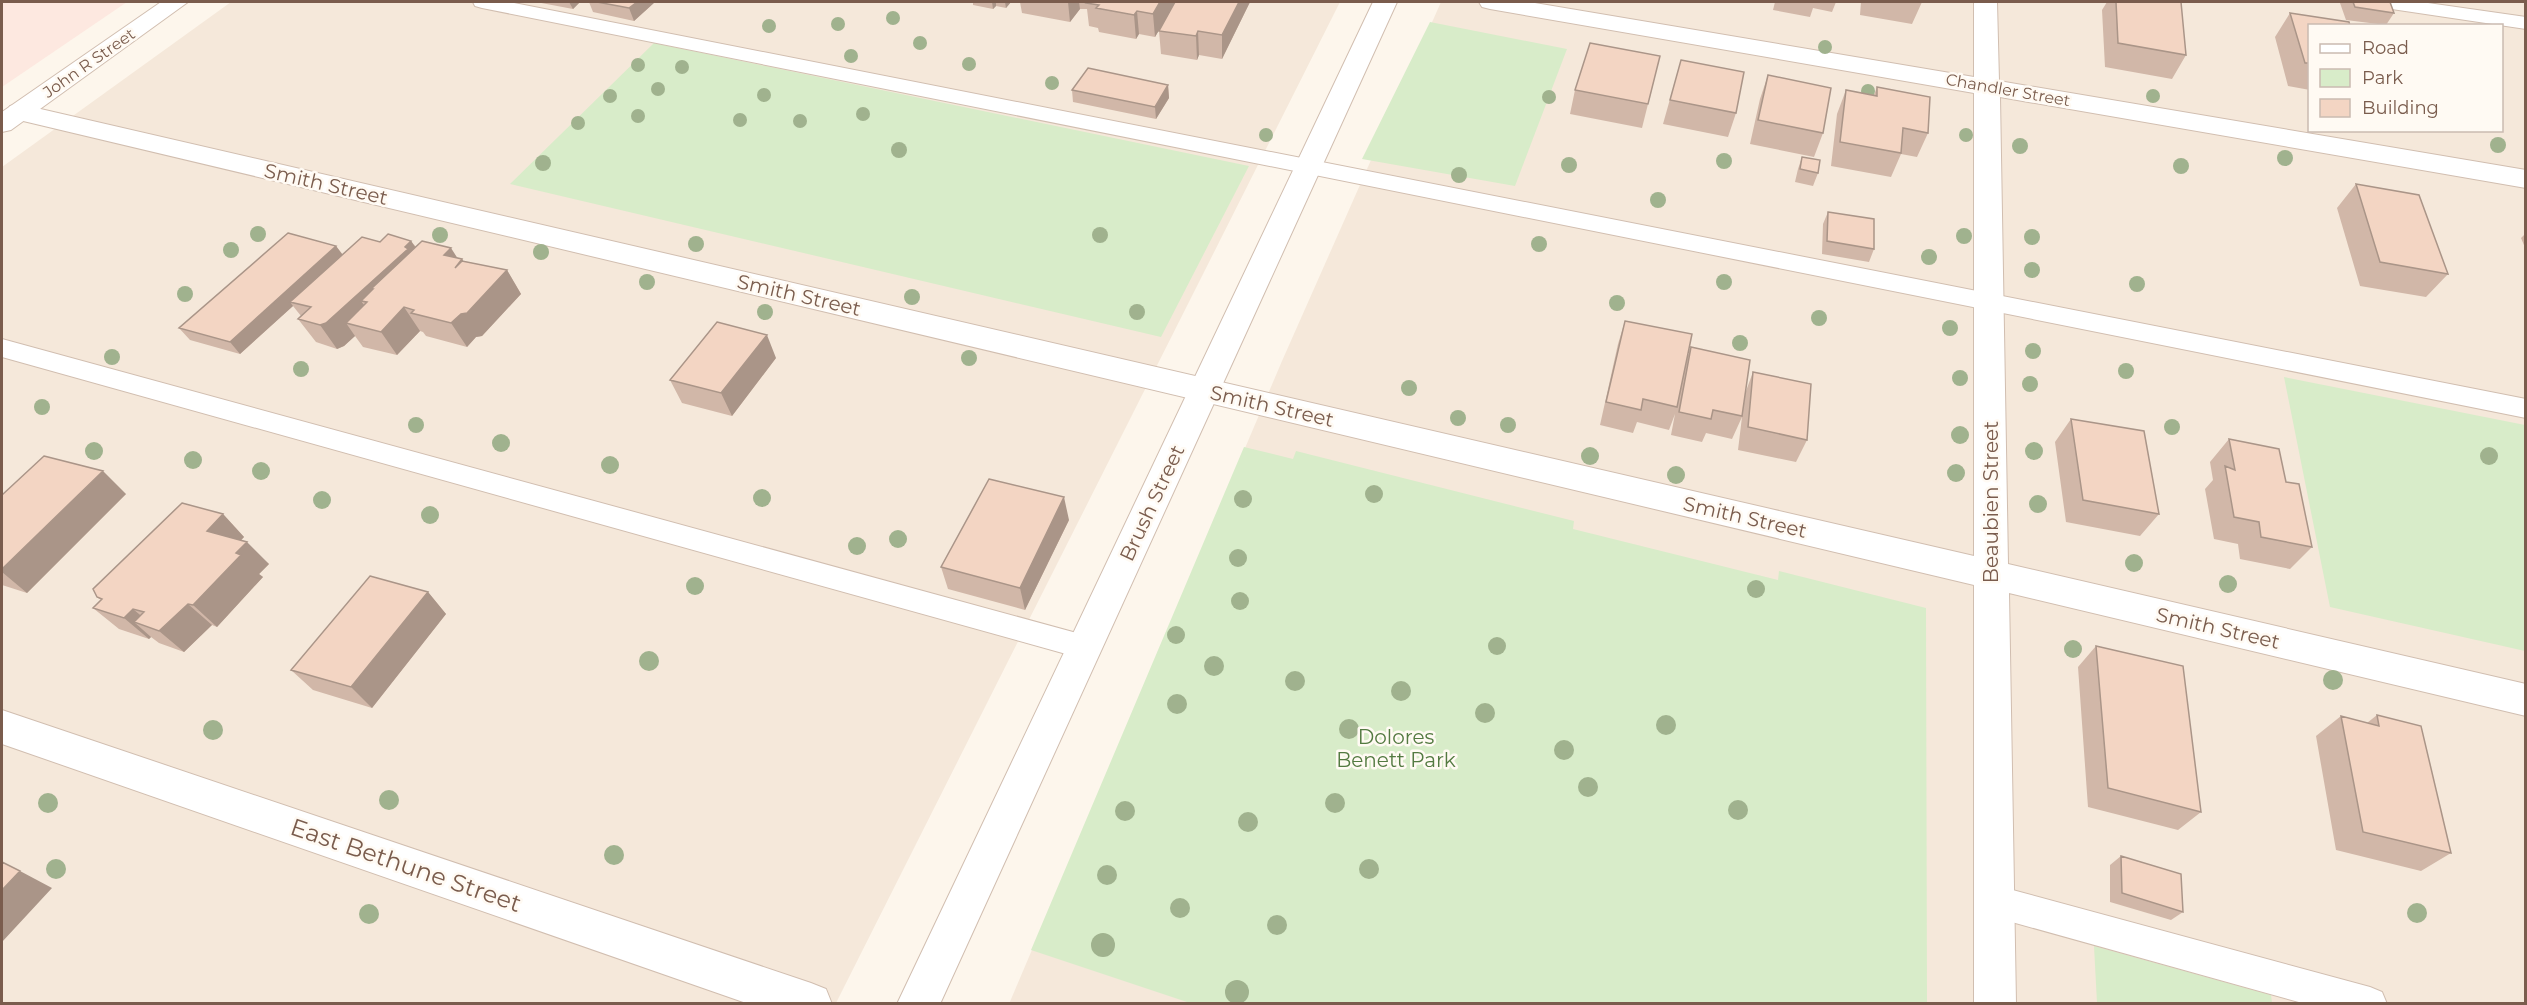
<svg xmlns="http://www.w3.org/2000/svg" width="2527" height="1005" viewBox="0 0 2527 1005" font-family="Montserrat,sans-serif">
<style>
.residential{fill:#f5e8da;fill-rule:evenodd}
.commercial{fill:#fde8e0}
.green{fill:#d8ecc9}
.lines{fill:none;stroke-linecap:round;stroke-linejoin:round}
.service-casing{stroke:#d1beb0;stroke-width:2}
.minor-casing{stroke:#d1beb0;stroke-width:2}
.tertiary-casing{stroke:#d1beb0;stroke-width:2}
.service{fill:#fff;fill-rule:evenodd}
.minor{fill:#fff;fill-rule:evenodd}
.tertiary{fill:#fff;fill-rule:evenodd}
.tree{fill:#a0b28e}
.wall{fill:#d1b7a8}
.shaded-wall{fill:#aa9588}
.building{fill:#f3d5c3;stroke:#aa9588;stroke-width:1.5}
.labels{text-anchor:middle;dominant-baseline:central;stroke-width:5;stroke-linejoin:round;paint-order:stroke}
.far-street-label{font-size:16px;fill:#7a5c4d;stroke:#fffaf3}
.street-label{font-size:20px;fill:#7a5c4d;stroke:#fffaf3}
.park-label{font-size:20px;fill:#537a41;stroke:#fffaf3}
.near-street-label{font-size:24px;fill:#7a5c4d;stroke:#fffaf3}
</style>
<rect width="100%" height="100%" fill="#fdf6ec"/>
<path class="residential" d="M231,2H1340L836,1003H2V167Z
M1441,2H2525V1003L1009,1004L1282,361ZM2310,26H2502V130H2310Z"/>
<path class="commercial" d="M2,2H127L2,87Z"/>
<path class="green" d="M1430,22L1567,49L1515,186L1362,159Z
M654,43L1249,166L1161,337L510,184Z
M2284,377L2525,425V651L2330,607Z
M1244,447L1293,459L1296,451L1574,521L1573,529L1778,580L1779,571L1926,608L1927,1003H1190L1031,950Z
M2094,946L2271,995L2272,1003H2097Z"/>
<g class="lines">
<defs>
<path id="service" d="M473,2H509L2526,399V418L482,8L475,6Z
M2376,2H2421L2526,17V29L2385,8L2378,6Z
M2,339L1084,635L1094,638L1099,647L1094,656L1084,659L2,357Z
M1994,885L2370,987L2382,992L2387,1004H2306L1994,917L1982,912L1977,901L1982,890Z"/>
<path id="minor" d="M1479,2H1529L1974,77V2H1997L1999,81L2526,170V188L2000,97L2008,564L2526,684V716L2009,593L2016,1004H1974V585L19,120L10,118L6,112L10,106L19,104L1974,556V93L1490,9L1482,7Z
M2,710L811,983L826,989L832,1004H749L2,744Z"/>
<path id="tertiary" d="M161,2H188L11,130L2,132V112Z
M1373,2H1397L940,1004H897Z"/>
</defs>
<use href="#service" class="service-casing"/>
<use href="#minor" class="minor-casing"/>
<use href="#tertiary" class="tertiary-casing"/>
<use href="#service" class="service"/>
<use href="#minor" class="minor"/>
<use href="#tertiary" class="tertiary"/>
</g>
<g class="tree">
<circle cx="893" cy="18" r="7"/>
<circle cx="838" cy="24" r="7"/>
<circle cx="769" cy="26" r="7"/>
<circle cx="920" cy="43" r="7"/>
<circle cx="1825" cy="47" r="7"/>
<circle cx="851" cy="56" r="7"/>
<circle cx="969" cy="64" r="7"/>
<circle cx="638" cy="65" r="7"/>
<circle cx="682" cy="67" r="7"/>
<circle cx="1052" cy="83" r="7"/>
<circle cx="658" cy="89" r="7"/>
<circle cx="1868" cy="91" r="7"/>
<circle cx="764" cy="95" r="7"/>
<circle cx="610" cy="96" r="7"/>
<circle cx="2153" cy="96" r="7"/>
<circle cx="1549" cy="97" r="7"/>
<circle cx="863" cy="114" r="7"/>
<circle cx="638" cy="116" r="7"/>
<circle cx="740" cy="120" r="7"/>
<circle cx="800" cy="121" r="7"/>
<circle cx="578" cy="123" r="7"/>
<circle cx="1266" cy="135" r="7"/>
<circle cx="1966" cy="135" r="7"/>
<circle cx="2498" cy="145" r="8"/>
<circle cx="2020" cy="146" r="8"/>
<circle cx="899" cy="150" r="8"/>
<circle cx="2285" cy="158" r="8"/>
<circle cx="1724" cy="161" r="8"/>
<circle cx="543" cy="163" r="8"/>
<circle cx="1569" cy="165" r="8"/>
<circle cx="2181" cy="166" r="8"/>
<circle cx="1459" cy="175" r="8"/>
<circle cx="1658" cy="200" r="8"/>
<circle cx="258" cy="234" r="8"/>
<circle cx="440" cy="235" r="8"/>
<circle cx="1100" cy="235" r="8"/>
<circle cx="1964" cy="236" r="8"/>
<circle cx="2032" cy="237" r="8"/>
<circle cx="696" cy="244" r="8"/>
<circle cx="1539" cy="244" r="8"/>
<circle cx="231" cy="250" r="8"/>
<circle cx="541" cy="252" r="8"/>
<circle cx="1929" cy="257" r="8"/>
<circle cx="2032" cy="270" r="8"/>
<circle cx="647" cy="282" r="8"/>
<circle cx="1724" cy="282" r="8"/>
<circle cx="2137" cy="284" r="8"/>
<circle cx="185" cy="294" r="8"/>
<circle cx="912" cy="297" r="8"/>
<circle cx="1617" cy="303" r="8"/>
<circle cx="765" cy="312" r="8"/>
<circle cx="1137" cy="312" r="8"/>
<circle cx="1819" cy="318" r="8"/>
<circle cx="1950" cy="328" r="8"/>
<circle cx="1740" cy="343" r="8"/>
<circle cx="2033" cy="351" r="8"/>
<circle cx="112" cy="357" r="8"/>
<circle cx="969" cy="358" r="8"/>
<circle cx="301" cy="369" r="8"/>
<circle cx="2126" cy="371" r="8"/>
<circle cx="1960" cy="378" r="8"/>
<circle cx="2030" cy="384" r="8"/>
<circle cx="1409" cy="388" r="8"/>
<circle cx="42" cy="407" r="8"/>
<circle cx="1458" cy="418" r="8"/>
<circle cx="416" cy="425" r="8"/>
<circle cx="1508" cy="425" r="8"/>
<circle cx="2172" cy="427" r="8"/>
<circle cx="1960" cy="435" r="9"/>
<circle cx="501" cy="443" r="9"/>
<circle cx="94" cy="451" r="9"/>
<circle cx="2034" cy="451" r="9"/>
<circle cx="1590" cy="456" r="9"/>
<circle cx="2489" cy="456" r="9"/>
<circle cx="193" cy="460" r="9"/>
<circle cx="610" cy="465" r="9"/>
<circle cx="261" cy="471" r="9"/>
<circle cx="1956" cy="473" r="9"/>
<circle cx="1676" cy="475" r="9"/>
<circle cx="1374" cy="494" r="9"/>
<circle cx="762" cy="498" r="9"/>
<circle cx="1243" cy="499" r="9"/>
<circle cx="322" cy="500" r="9"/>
<circle cx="2038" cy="504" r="9"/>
<circle cx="430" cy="515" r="9"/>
<circle cx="898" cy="539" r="9"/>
<circle cx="857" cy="546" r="9"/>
<circle cx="1238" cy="558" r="9"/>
<circle cx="2134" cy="563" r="9"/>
<circle cx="2228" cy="584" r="9"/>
<circle cx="695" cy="586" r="9"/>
<circle cx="1756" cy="589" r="9"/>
<circle cx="1240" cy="601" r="9"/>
<circle cx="1176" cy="635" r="9"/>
<circle cx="1497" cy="646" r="9"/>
<circle cx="2073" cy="649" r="9"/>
<circle cx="649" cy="661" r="10"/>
<circle cx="1214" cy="666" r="10"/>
<circle cx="2333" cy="680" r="10"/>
<circle cx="1295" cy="681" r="10"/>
<circle cx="1401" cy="691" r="10"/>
<circle cx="1177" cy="704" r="10"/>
<circle cx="1485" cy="713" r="10"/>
<circle cx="1666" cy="725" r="10"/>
<circle cx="1349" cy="729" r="10"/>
<circle cx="213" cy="730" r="10"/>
<circle cx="1564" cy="750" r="10"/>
<circle cx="1588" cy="787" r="10"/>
<circle cx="389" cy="800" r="10"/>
<circle cx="48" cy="803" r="10"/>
<circle cx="1335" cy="803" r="10"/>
<circle cx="1738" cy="810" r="10"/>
<circle cx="1125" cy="811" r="10"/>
<circle cx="1248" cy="822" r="10"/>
<circle cx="614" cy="855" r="10"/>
<circle cx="56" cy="869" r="10"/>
<circle cx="1369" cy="869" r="10"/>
<circle cx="1107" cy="875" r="10"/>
<circle cx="1180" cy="908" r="10"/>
<circle cx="2417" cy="913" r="10"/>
<circle cx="369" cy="914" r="10"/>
<circle cx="1277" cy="925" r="10"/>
<circle cx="1103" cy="945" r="12"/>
<circle cx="1237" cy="992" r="12"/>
</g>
<path class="wall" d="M536,2H580L573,9Z
M589,2H655L634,21L593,12Z
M973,2H1011L1006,8L996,6L993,9L973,5Z
M1020,2H1250L1222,59L1199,55L1197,60L1161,54L1159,31L1164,21L1155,37L1139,34L1136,39L1099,32L1098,28L1089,26L1087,9H1080L1070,22L1022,13Z
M1775,2H1836L1832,12L1813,8L1810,17L1773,10Z
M1861,2H1922L1912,24L1860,15Z
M2107,2H2181L2186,55L2172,79L2105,67L2102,10Z
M2341,2H2390L2394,13L2386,25L2346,20L2340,3Z
M2290,13L2310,26V90L2288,86L2275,37Z
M1660,56L1642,128L1570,114L1575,90Z
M1681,60L1736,113L1728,137L1663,124Z
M1768,75L1823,133L1814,157L1750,144L1760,99Z
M1168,85L1169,98L1156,119L1073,102L1072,90Z
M1877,87L1928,133L1917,157L1901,154L1891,177L1831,166L1837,114L1846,90L1874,95Z
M1802,157L1818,173L1813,186L1795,182L1798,169Z
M2356,184L2448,274L2426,297L2360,286L2337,208Z
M1828,212L1874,249L1869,262L1822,254L1823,224Z
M2526,233V250L2521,238Z
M411,241L416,247L462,259L463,261L507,270L521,294L482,336L476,337L467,347L426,336L423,332L420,331L397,355L363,347L355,336L344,346L337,349L316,342L298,319L301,316L293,306L240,354L190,340L179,328L336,246L343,255L380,242Z
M1625,321L1688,356L1691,347L1746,391L1753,372L1807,440L1796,462L1738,450L1742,417L1732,439L1706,433L1702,442L1671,435L1675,414L1669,430L1637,422L1633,433L1600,425L1618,344Z
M776,358L732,416L682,403L670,380Z
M2071,419L2159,514L2140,536L2066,522L2055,442Z
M2229,439L2286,482L2312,547L2290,569L2240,559L2238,544L2214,539L2205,489L2213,480L2210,462Z
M126,494L27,593L2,585V495Z
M223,514L244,537L241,540L269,564L259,574L263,577L217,627L212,625L184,652L159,643L151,637L149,639L119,629L93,608L101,600L97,597Z
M1069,520L1025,610L948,589L941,567Z
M428,592L446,614L372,708L313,690L291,670Z
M2096,646L2201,812L2178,830L2088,807L2078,667Z
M2377,715L2451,853L2421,871L2336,850L2316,736L2341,716L2367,723Z
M2121,856L2183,912L2171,920L2110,902V865Z"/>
<path class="shaded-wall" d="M569,2H580L573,9Z
M637,2H655L634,21L629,8Z
M992,2H996V6L993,9Z
M1005,2H1011L1006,8Z
M1068,2H1079L1080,9L1070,22Z
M1160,2H1176L1155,37L1153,14Z
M1239,2H1250L1222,59V35Z
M1137,11L1139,34L1136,39L1134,15Z
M1198,31L1199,55L1197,60L1196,36Z
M1168,85L1169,98L1156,119L1155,107Z
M411,241L427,264L373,289H371L384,309L361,301L374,318L346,323L355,336L344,346L337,349L320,325Z
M336,246L345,258L290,302L293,306L240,354L230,342Z
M451,248L460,262L462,259L477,282L444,255Z
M507,270L521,294L482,336L476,337L467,347L451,323Z
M404,307L420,331L397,355L381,332Z
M767,335L776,358L732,416L721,393Z
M103,471L126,494L27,593L2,572V569Z
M1064,497L1069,520L1025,610L1020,588Z
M223,514L244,537L229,553L207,531Z
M247,542L269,564L259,574L263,577L217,627L193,605L236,553Z
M428,592L446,614L372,708L351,687Z
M188,604L212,625L184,652L159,631Z
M133,609L158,630L134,622L151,637L149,639L124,618Z
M20,871L52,888L2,942V890Z"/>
<path class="building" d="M597,2H637L629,8Z
M1087,2H1160L1153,14L1137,11L1134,15L1096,8L1099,5L1086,3Z
M1175,2H1239L1222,35L1198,31L1196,36L1159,31Z
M2116,2H2181L2186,55L2118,43Z
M2353,2H2390L2394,13L2355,7Z
M2290,13L2349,22L2350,26H2310V63H2305Z
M1590,43L1660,56L1648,104L1575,90Z
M1681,60L1744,72L1736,113L1670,100Z
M1088,68L1168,85L1155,107L1072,90Z
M1768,75L1831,88L1823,133L1758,120Z
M1877,87L1930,97L1928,133L1903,128L1901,153L1840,142L1846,90L1877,96Z
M1802,157L1820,160L1818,173L1800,169Z
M2356,184L2419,195L2448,274L2380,262Z
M1828,212L1874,219V249L1827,241Z
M288,233L336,246L230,342L179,328Z
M388,234L411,241L405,247L408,249L326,323L320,325L298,319L311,307L290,302L362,237L380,242Z
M422,241L451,248L444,255L462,259L455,268L462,261L507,270L467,313L461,314L451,323L411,313L414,310L404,307L381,332L346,323L367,302L361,301L373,289H371Z
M1625,321L1692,334L1677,407L1643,399L1641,410L1606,402Z
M717,322L767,335L721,393L670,380Z
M1691,347L1750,360L1742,416L1713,410L1711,419L1679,412Z
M1753,372L1811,384L1807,440L1748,427Z
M2071,419L2144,431L2159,514L2083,500Z
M2229,439L2279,449L2286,482L2299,484L2312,547L2261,537L2259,522L2234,517L2225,466L2235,470Z
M44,456L103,471L2,569V495Z
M989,479L1064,497L1020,588L941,567Z
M182,503L223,514L207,531L247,542L236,553L241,555L193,605L188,604L159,631L134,622L144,612L133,609L124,618L93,608L102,599L97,597L93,589Z
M370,576L428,592L351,687L291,670Z
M2096,646L2183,666L2201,812L2108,788Z
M2377,715L2421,726L2451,853L2363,832L2341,716L2379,726Z
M2121,856L2181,874L2183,912L2122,893Z
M2,862L20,871L2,890Z"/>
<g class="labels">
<g class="far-street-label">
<text transform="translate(89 63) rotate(-35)">John R Street</text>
<text transform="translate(2008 90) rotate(10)">Chandler Street</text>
</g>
<g class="street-label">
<text transform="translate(326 184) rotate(13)">Smith Street</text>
<text transform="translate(799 295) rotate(13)">Smith Street</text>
<text transform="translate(1272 406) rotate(13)">Smith Street</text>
<text transform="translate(1991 502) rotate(-90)">Beaubien Street</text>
<text transform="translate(1152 503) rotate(-65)">Brush Street</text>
<text transform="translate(1745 517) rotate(13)">Smith Street</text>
<text transform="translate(2218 628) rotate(13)">Smith Street</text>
</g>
<g class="park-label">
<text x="1396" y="737">Dolores<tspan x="1396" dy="23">Benett Park</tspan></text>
</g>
<g class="near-street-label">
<text transform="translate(406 865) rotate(19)">East Bethune Street</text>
</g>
</g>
<rect width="2527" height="1005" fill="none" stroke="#7a5c4d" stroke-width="6"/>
<rect x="2308" y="24" width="195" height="108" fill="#fffaf3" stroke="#cabbb1" stroke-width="1.5"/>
<rect x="2320" y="44" width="30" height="9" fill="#ffffff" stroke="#cabbb1" stroke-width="1.5"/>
<text x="2362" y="54" font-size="18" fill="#7a5c4d">Road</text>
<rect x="2320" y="69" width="30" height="18" fill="#d8ecc9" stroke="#cabbb1" stroke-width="1.5"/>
<text x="2362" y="84" font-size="18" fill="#7a5c4d">Park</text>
<rect x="2320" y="99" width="30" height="18" fill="#f3d5c3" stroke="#cabbb1" stroke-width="1.5"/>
<text x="2362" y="114" font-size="18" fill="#7a5c4d">Building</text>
</svg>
